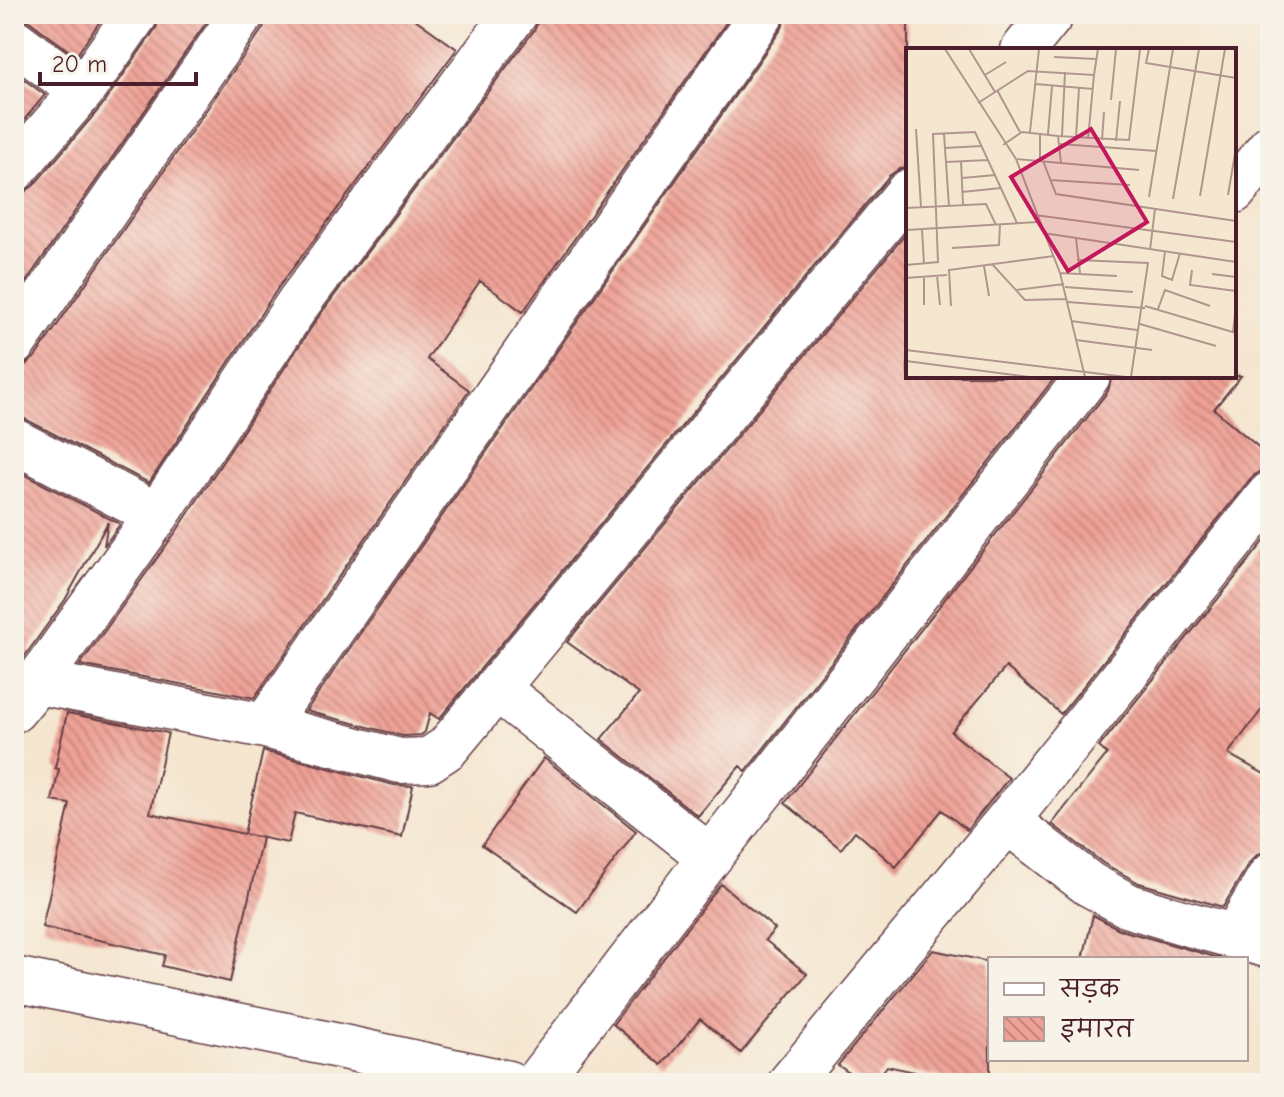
<svg xmlns="http://www.w3.org/2000/svg" width="1284" height="1097" viewBox="0 0 1284 1097" font-family="'Comic Neue','Playpen Sans Deva',sans-serif">
<style>
.building{fill:url(#building-back-hatch)}
.lines{fill:none;stroke-linecap:round;stroke-linejoin:round}
.minor-casing{stroke:#643d44;stroke-width:47}
.minor{stroke:#fff;stroke-width:44}
.inset-road{fill:none;stroke:#b1968e;stroke-width:2}
.view{fill:#c2185b;fill-opacity:0.15;stroke:#c2185b;stroke-width:4}
.inset-edge{fill:none;stroke:#4a1f2b;stroke-width:4}
</style>
<defs>
<pattern id="building-back-hatch" width="6" height="6" patternUnits="userSpaceOnUse" patternTransform="scale(2)"><rect width="6" height="6" fill="#efa196"/><path d="M-1 5l2 2M0 0l6 6M5-1l2 2" fill="none" stroke="#c4837b"/></pattern>
</defs>
<rect width="100%" height="100%" fill="#f7f3e8"/>
<filter id="ink" filterUnits="userSpaceOnUse"><feTurbulence type="fractalNoise" baseFrequency=".0125" numOctaves="2"/><feDisplacementMap in="SourceGraphic" scale="16" xChannelSelector="R" yChannelSelector="G"/><feConvolveMatrix kernelMatrix="1 2 1 2 8 2 1 2 1" color-interpolation-filters="sRGB"/></filter>
<filter id="wash" filterUnits="userSpaceOnUse"><feTurbulence type="fractalNoise" baseFrequency=".006" numOctaves="4" result="noise"/><feDisplacementMap in="SourceGraphic" scale="32" xChannelSelector="R" yChannelSelector="G"/><feGaussianBlur stdDeviation="1.8" result="paint"/><feColorMatrix in="noise" values="0 0 0 0 0 0 0 0 0 0 0 0 0 0 0 0 0 1.4 0 .05"/><feComposite in="paint" operator="in"/></filter>
<g filter="url(#wash)">
<rect width="100%" height="100%" fill="#f5e6d0"/>
<g id="blocks">
<path class="building" d="M14,14H105L76,56L29,21L14,16Z
M161,14H212L14,299V194L23,193L33,186L101,107L156,28Z
M267,14H408L457,49L278,288L149,483L25,419L14,416V368L25,365L35,357L263,28Z
M540,14H732L523,312L480,281L427,359L469,390L254,698L80,665L178,529L319,316L535,29Z
M787,14H908V168L899,169L889,176L439,719L430,713L425,732L421,735L403,736L306,711L782,28Z
M14,72L45,95L14,132Z
M908,231V376H1056L746,771L740,766L698,816L601,739L639,694L567,642Z
M1112,376H1241L1214,409L1270,457V470L1260,471L1251,478L1061,714L1006,667L951,732L1009,778L967,830L942,810L896,867L855,831L841,849L785,803L1108,391Z
M14,469L120,524L104,546L108,522L65,600L14,671Z
M1270,534V699L1228,754L1270,777V851L1258,854L1249,863L1223,907L1139,883L1103,863L1052,824L1107,754L1099,747Z
M67,713L168,733L150,813L262,838L230,982L162,966L165,955L42,927L70,804L52,801L59,769L55,768Z
M263,751L394,785L413,786L402,837L295,813L288,843L244,834Z
M544,758L636,831L577,912L482,845Z
M721,884L775,929L765,940L807,974L741,1053L700,1019L662,1065L613,1024Z
M1093,915L1121,930L1222,959H1083Z
M933,950L990,962V1083H967L887,1066L874,1083H863L838,1065Z"/>
</g>
</g>
<g filter="url(#ink)">
<use href="#blocks" fill-opacity="0" stroke="#643d44" stroke-width="2"/>
<g class="lines">
<defs>
<path id="minor" d="M14,41L82,91
M1023,50L1052,14
M14,170L82,91L136,14
M1234,191L1270,147
M14,343L242,14
M14,441L157,515
M37,682L265,726L400,761L429,760L447,748L908,192
M496,688L710,857
M14,710L37,682L157,515L299,302L515,14
M265,726L762,14
M1007,821L1089,884L1129,906L1185,923L1270,946
M1235,936L1270,876
M14,979L320,1042L508,1083
M536,1083L710,857L1088,376
M790,1083L1007,821L1270,494"/>
</defs>
<use href="#minor" class="minor-casing"/>
<use href="#minor" class="minor"/>
</g>
</g>
<g transform="translate(906 48)">
<rect width="330" height="330" fill="#f5e6d0"/>
<path class="inset-road" d="M39,1L110,111L154,225L179,329M63,1L89,44M243,1L240,15L330,30M148,9L190,11M79,27L100,14M130,36L187,41M91,42L114,84M205,52L210,1M72,55L122,23L188,27L192,1M10,81L15,159M124,84L133,1M134,85V113M38,86L43,158M142,86L146,38M156,88L159,24M170,89L173,40M182,91L188,27M196,92L198,64M210,93L214,53M154,96L251,103M97,97L116,84L152,88M39,100L75,98M110,111L233,122M55,113L57,157M137,113L150,146L330,173M40,114L82,112M155,115L152,88L223,92L234,1M56,130L90,127M144,132L224,137M56,144L95,140M322,147L330,100M294,148L319,1M243,149L267,1M267,151L293,1M0,160L80,156L90,177M129,167L330,194M16,181L18,216M0,182L132,174M137,185L330,214M170,190L174,225M46,200L93,197L94,177M244,202L249,161M259,203L256,228L266,232L274,205M171,212L242,215L225,329M86,216L119,252L161,251M0,217L32,214L27,86L69,84L111,175M78,218L83,248M286,222L284,237L330,243M154,225L211,228M306,226L330,229M31,228L34,257M18,229V257M0,230L41,227M159,239L227,244M110,242L158,236M162,254L239,260M45,258L43,222L148,208M239,258L330,285M252,261L259,242L304,258M165,273L231,282M234,276L310,298M327,284L330,258M170,292L246,302M0,302L220,329M0,313L123,329"/>
<path class="view" d="M185,81L241,174L162,223L105,129Z"/>
<rect width="330" height="330" class="inset-edge"/>
</g>
<rect width="1284" height="1097" fill="none" stroke="#f7f3e8" stroke-width="48"/>
<rect x="988" y="957" width="260" height="104" fill="#f7f3e8" stroke="#b29e9c" stroke-width="2"/>
<rect x="1004" y="983" width="40" height="12" fill="#ffffff" stroke="#b29e9c" stroke-width="2"/>
<text x="1060" y="997" font-size="24" fill="#4a1f2b">सड़क</text>
<rect x="1004" y="1017" width="40" height="24" fill="url(#building-back-hatch)" stroke="#b29e9c" stroke-width="2"/>
<text x="1060" y="1037" font-size="24" fill="#4a1f2b">इमारत</text>
<path d="M40 72v12h156v-12" fill="none" stroke="#4a1f2b" stroke-width="4"/>
<text x="52" y="72" font-size="24" fill="#4a1f2b" stroke="#f7f3e8" stroke-width="6" paint-order="stroke">20 m</text>
</svg>
